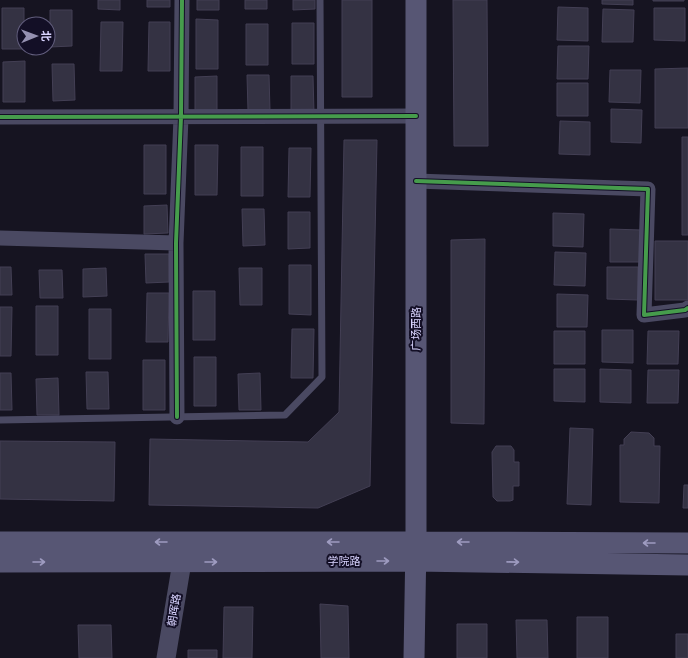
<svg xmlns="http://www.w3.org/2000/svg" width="688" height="658" viewBox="0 0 688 658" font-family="'Public Sans','Noto Sans SC',sans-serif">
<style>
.building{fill:#343243;stroke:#433f54}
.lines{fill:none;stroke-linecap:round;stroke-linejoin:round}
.service{stroke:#4a4962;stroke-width:7}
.minor{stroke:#4a4962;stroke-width:15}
.tertiary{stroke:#4a4962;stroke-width:19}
.secondary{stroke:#575674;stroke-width:21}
.cycleway-casing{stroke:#130f26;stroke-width:6}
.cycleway{stroke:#469c4c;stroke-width:4}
.oneway{stroke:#9e9bc0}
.labels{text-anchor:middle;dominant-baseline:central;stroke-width:4;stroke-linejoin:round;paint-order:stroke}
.street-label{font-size:11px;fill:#d9d4ff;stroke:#130f26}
</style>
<rect width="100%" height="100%" fill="#161421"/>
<path class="building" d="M98,0H120V10L98,9Z
M147,0H170V7H147Z
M197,0H219V10H197Z
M245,0H267V9H245Z
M293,0H315V9L293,10Z
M342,0H372V97H342Z
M453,0H487L488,146H454Z
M602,0H633V5L602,4Z
M653,0H684V1H653Z
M558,7L588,8V41L557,40Z
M2,8H24V49H2Z
M654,8H685V41L654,40Z
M603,9L634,10L633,42H602Z
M50,10H72V46L50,47Z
M196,19L218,20V69H196Z
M101,22H123L122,71H100Z
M149,22H170V71H148Z
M292,23H314V64H292Z
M246,24H268V65H246Z
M558,46H589L588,79H557Z
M25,61V102H3V62Z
M52,64H74L75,100L53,101Z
M688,68V128H655V69Z
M610,70H641L640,103L609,102Z
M247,75H269L270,111H248Z
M217,76V113H195V77Z
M291,76H313L314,113H291Z
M557,83H588V116H557Z
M611,109L642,110L641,143L611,142Z
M560,121L590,122V155L559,154Z
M682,137H688V235H682Z
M344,140H377L370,486L318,508L149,505L150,439L308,442L339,412Z
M144,145H166V194H144Z
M195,145H218L217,195H195Z
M241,147H263V196H241Z
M289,148H311L310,197H288Z
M167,205L168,233L144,234V206Z
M242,209H264L265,245L243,246Z
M288,212H310V248L288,249Z
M553,213L584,214L583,247L553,246Z
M610,229L641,230V262H610Z
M485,239L484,424L451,423V240Z
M655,241H688V300H655Z
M555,252L586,253L585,286L554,285Z
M145,254H169V282L146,283Z
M289,265H311V315L289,314Z
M0,267H11L12,295H0Z
M607,267H638V300L607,299Z
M106,268L107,296L83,297V269Z
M239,268H262V305H240Z
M39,270H62L63,298H40Z
M193,291H215V340H193Z
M147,293H169L168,342H146Z
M557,294L588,295L587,327H557Z
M36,306H58V355H36Z
M0,307H12L11,356H0Z
M89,309H111V359H89Z
M292,329H314L313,378H291Z
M602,330H633V363L602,362Z
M554,331H585V364H554Z
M648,331H679L678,364H647Z
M194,357H216V406H194Z
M143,360H165V410H143Z
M554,369H585V402L554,401Z
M600,369L631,370V403L600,402Z
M648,370H679L678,403H647Z
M86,372H108L109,409H87Z
M0,373H11L12,410H0Z
M260,373L261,410H239L238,374Z
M58,378L59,415H37L36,379Z
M570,428L593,429L591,505L567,504Z
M631,432L649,433L654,438V446H660L659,503L620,502V445H624V439Z
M0,441L115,442L114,501L0,499Z
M496,446H511L514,450V462H519V486H513V500L510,501H497L493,497L492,452Z
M684,485H688V508H683Z
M320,604L348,606L349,658H321Z
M224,607H253L252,658H223Z
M577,617H608V658H577Z
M516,620H547L548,658H517Z
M457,624H487V658H457Z
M78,625H111L112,658H79Z
M676,634H688V658H676Z
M188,650H217V658H188Z"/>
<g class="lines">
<path class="service" d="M0,420L285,415L322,377L320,0"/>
<path class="minor" d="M0,117L416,116
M416,181L648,189L644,315L685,310L688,308
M0,238L176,243
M177,417L176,243L181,117L182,0"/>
<path class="tertiary" d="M166,658L182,562"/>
<path class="secondary" d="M0,542H416L688,543
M0,562L415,561L688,565
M414,658L416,542V0"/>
<defs>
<path id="cycleway" d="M0,117L416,116
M416,181L648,189L644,315L685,310L688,308
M177,417L176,243L181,117L182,0"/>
</defs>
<use href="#cycleway" class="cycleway-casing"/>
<use href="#cycleway" class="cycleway"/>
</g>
<defs><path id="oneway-shaft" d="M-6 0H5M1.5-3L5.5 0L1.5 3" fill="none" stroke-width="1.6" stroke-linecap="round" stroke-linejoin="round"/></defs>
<g class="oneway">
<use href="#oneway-shaft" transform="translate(161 542) rotate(180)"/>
<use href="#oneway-shaft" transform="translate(333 542) rotate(180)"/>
<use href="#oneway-shaft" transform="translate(463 542) rotate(-180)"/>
<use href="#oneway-shaft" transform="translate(649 543) rotate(-180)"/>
<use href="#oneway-shaft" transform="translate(383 561)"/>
<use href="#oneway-shaft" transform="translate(39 562)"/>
<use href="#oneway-shaft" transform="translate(211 562)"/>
<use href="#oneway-shaft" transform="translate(513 562) rotate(1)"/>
</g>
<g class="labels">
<g class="street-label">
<text transform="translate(416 329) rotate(-90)">广场西路</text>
<text x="344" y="561">学院路</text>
<text transform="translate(174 610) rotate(-81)">朝晖路</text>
</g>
</g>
<g transform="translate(36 36) rotate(89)"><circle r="19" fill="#130f26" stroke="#625e7d"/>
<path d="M0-3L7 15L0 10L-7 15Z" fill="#9591b1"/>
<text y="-6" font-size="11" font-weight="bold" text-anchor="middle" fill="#d9d4ff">北</text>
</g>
</svg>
